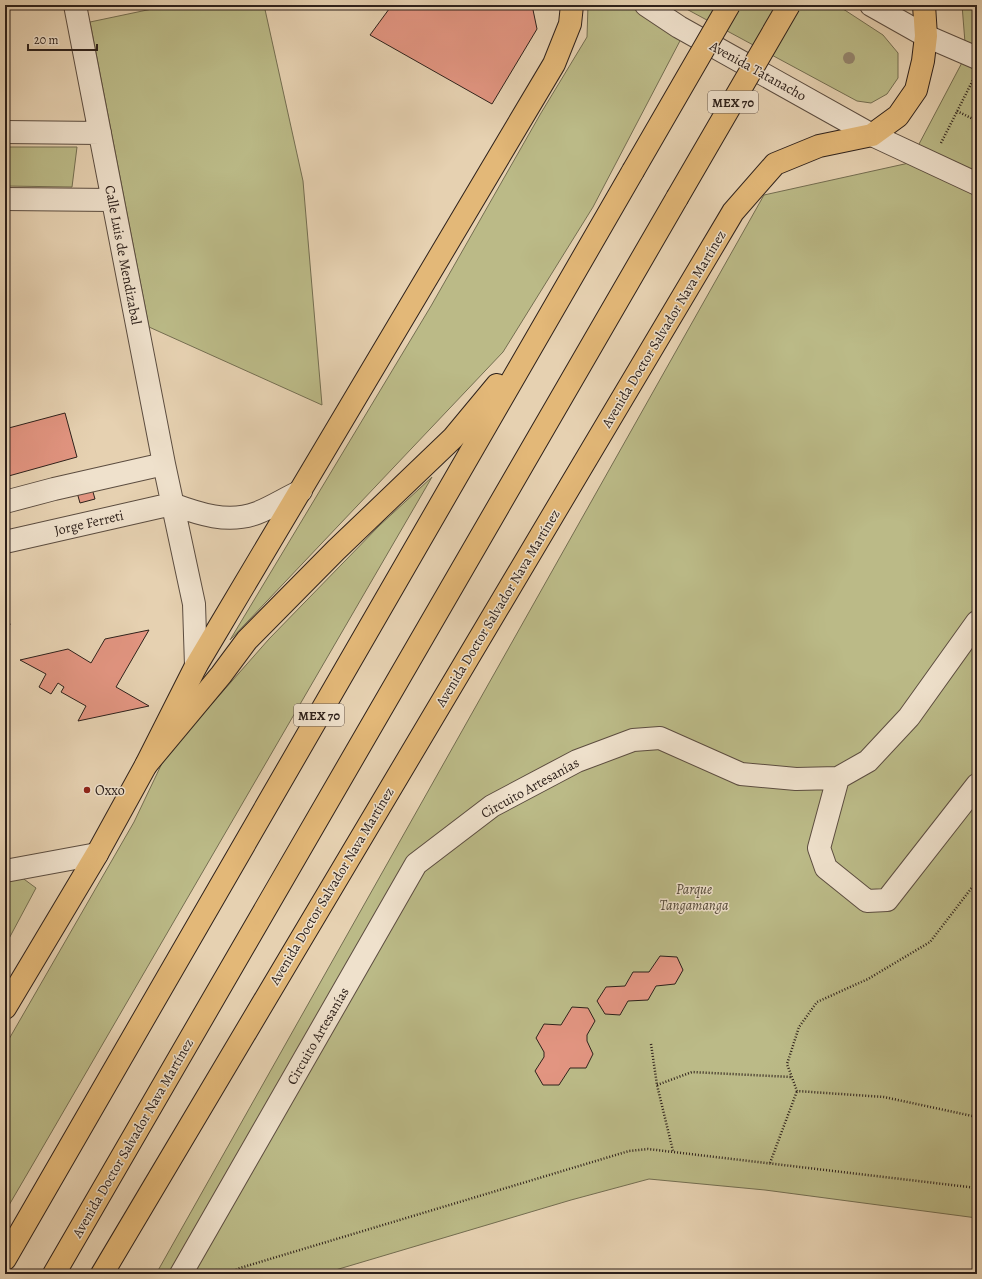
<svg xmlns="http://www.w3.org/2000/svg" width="982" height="1279" viewBox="0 0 982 1279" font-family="Alegreya,serif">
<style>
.green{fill:#bbba87;stroke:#746e51}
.building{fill:#e29581;stroke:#2e211b}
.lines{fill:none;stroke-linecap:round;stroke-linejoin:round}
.minor-casing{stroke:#5c4d40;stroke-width:24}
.major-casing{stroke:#2e211b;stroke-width:24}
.highway-casing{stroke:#2e211b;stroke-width:24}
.path{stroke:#2e211b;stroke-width:2.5;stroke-dasharray:1 2;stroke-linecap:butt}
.minor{stroke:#efe1cc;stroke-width:22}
.major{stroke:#e3b878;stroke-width:22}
.highway{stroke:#e3b878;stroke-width:22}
.highway-bridge-casing{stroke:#2e211b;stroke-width:24;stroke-linecap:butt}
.highway-bridge{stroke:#e3b878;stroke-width:22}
.tree{fill:#94856d}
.poi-dot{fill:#8f2418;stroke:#efe1cc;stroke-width:1.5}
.labels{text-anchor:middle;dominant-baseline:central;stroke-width:3;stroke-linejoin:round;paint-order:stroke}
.shield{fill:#efe1cc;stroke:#685b50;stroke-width:1}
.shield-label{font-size:13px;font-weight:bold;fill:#2e211b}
.street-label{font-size:14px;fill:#2e211b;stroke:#efe1cc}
.poi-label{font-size:14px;fill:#2e211b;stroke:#efe1cc;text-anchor:start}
.park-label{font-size:14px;font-style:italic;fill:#514736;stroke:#efe1cc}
</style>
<rect width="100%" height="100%" fill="#e6d1b1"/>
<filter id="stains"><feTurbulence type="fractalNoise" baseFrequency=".005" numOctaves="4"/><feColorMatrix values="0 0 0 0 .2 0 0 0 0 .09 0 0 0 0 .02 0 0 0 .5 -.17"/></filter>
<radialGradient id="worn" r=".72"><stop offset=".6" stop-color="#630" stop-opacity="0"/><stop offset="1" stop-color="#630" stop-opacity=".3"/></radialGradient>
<path class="green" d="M171,5H264L303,181L322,405L149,327L90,22Z
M588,5H632L682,37L593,207L503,352L230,640L431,306L541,113L587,37Z
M679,5H837L883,35L898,53V78L887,94L871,103L857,101Z
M962,5H977V1218L765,1190L649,1179L571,1200L322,1274H156L764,195L909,163L966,55Z
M5,147H77L72,187L5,186Z
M432,477L33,1164L5,1212V1046L134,822L165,757L269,639L379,526Z
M17,874L36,888L5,946V877Z"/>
<path class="building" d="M392,5H532L537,29L492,104L370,35Z
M65,413L77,457L5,477V429Z
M91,485L95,499L80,503L76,489Z
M5,602L10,625L5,626Z
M149,630L116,687L149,706L78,721L86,706L61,692L64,687L58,683L51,694L39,687L46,674L20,660L68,649L91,663L105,639Z
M660,956L677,957L683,970L675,984L656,986L648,1000L628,1001L620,1015L605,1014L597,1001L606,987L625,986L633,972H649Z
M572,1007L588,1008L595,1021L587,1035V1041L593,1054L586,1068H570L559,1085H543L535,1071L544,1057V1052L536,1038L544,1024L561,1025Z"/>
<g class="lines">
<defs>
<path id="minor" d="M75,5L164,464L194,604L196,666
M646,5L679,27L872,135L977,184
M871,5L926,36L977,58
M5,132L100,133
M5,199L112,200
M5,502L54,489L164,464
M172,504C199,514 228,524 257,513C272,507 286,498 301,491
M5,542L172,504
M838,778L819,848L826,868L867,901L887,900L977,785
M5,871L97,854
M181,1274L416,864L492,806L577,761L633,740L660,738L741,774L796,779L838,778L868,761L909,717L977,622"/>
<path id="major" d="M5,1008L97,854L146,765L196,666L554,64L570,24L572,5
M102,1274L733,212L775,164L819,146L872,135L898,116L916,90L923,61L926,36L924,5"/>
<path id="highway" d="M146,765L221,675L247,640L336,550L453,438L497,385
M5,1259L633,171
M54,1274L677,198"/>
</defs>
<use href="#minor" class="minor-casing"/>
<use href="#major" class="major-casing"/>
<use href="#highway" class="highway-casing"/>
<path class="path" d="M957,111L977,121
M941,143L973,80
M977,881L930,942L868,979L817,1002L799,1027L787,1064L797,1091L884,1097L977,1117
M651,1044L657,1085L673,1151
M657,1085L692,1072L792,1077
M770,1163L797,1091
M228,1274L240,1268L629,1151L648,1149L977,1188"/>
<use href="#minor" class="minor"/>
<use href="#major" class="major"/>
<use href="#highway" class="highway"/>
<defs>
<path id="highway-bridge" d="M633,171L729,5
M677,198L789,5"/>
</defs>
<use href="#highway-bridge" class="highway-bridge-casing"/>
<use href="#highway-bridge" class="highway-bridge"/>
</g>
<circle class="tree" cx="849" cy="58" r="6"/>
<circle class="poi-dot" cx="87" cy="790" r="4"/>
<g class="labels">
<g class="shield">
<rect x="708" y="91" width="50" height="22" rx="3"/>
<rect x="294" y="704" width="50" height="22" rx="3"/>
</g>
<g class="shield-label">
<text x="733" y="102">MEX 70</text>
<text x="319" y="715">MEX 70</text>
</g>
<g class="street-label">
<text transform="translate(758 71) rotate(29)">Avenida Tatanacho</text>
<text transform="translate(123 255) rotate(79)">Calle Luis de Mendizabal</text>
<text transform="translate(664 329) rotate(-59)">Avenida Doctor Salvador Nava Martínez</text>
<text transform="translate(89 523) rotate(-13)">Jorge Ferreti</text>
<text transform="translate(498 608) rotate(-59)">Avenida Doctor Salvador Nava Martínez</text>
<text transform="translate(530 788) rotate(-29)">Circuito Artesanías</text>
<text transform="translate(332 886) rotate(-59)">Avenida Doctor Salvador Nava Martínez</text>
<text transform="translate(318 1036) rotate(-60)">Circuito Artesanías</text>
<text transform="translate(133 1138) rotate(-60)">Avenida Doctor Salvador Nava Martínez</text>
</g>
<g class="poi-label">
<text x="95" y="790">Oxxo</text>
</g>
<g class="park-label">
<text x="694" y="889">Parque<tspan x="694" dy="16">Tangamanga</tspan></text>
</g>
</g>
<rect width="982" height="1279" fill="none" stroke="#e6d1b1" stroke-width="20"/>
<rect x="6" y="6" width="970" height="1267" fill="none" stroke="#2e211b" stroke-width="2"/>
<rect x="10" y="10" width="962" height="1259" fill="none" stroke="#2e211b"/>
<path d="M28 44v6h69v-6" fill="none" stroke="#2e211b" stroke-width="2"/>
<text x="34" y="44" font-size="12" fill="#2e211b" stroke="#efe1cc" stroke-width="3" paint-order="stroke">20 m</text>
<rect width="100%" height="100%" filter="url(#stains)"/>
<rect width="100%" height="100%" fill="url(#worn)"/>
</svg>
